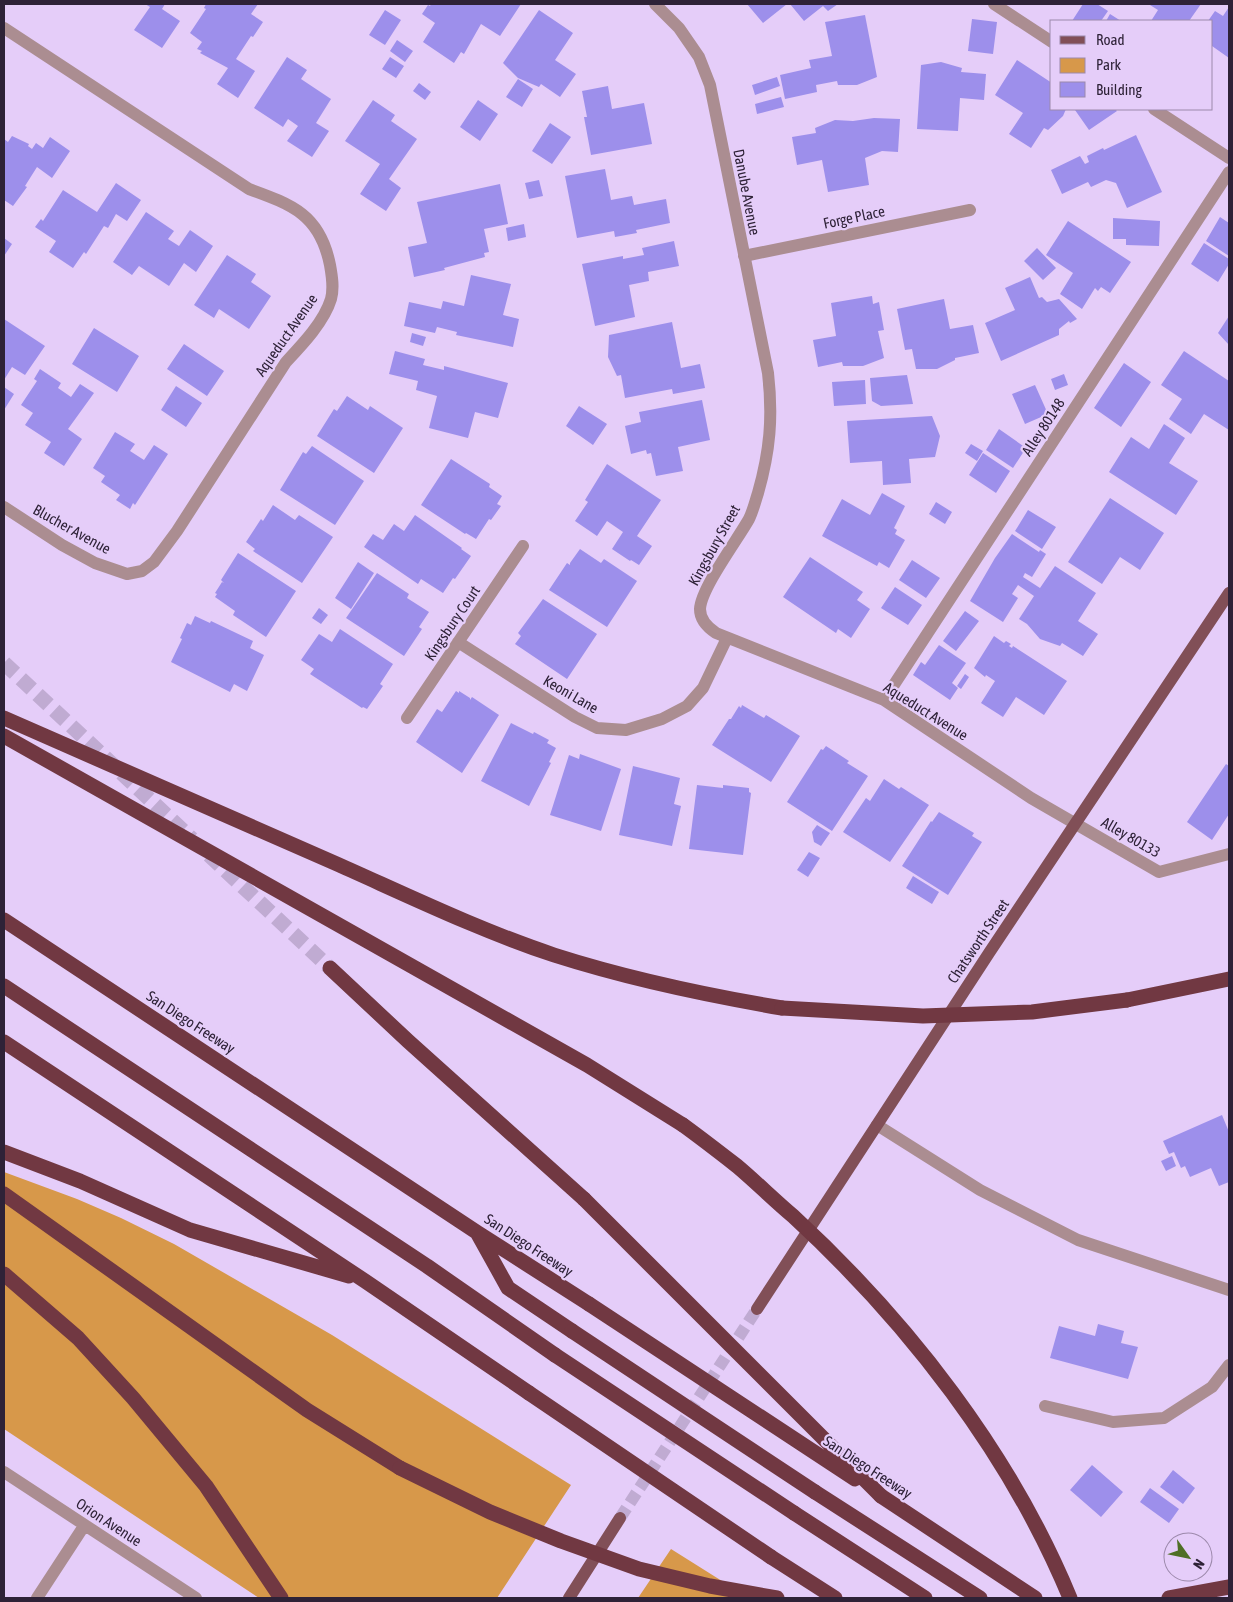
<svg xmlns="http://www.w3.org/2000/svg" width="1233" height="1602" viewBox="0 0 1233 1602" font-family="'Asap Condensed',sans-serif">
<style>
.green{fill:#d7984a}
.building{fill:#9d8feb}
.lines{fill:none;stroke-linecap:round;stroke-linejoin:round}
.major-tunnel{stroke:#c0abd2;stroke-width:12;stroke-dasharray:12 6;stroke-linecap:butt}
.highway-tunnel{stroke:#c0abd2;stroke-width:15;stroke-dasharray:15 8;stroke-linecap:butt}
.minor{stroke:#ab8d91;stroke-width:12}
.major{stroke:#814f57;stroke-width:12}
.highway{stroke:#713842;stroke-width:15}
.highway-bridge{stroke:#713842;stroke-width:15}
.labels{text-anchor:middle;dominant-baseline:central;stroke-width:4.5;stroke-linejoin:round;paint-order:stroke}
.street-label{font-size:15px;fill:#2e2237;stroke:#e5cdf9}
</style>
<rect width="100%" height="100%" fill="#e5cdf9"/>
<path class="green" d="M4,1172L77,1199L121,1218L174,1244L332,1335L571,1485L497,1598H259L4,1429Z
M671,1549L749,1598H638Z"/>
<path class="building" d="M145,4H165L162,9L180,21L162,48L134,30L150,7Z
M206,4H258L251,14L263,22L253,37L251,36L236,59L255,71L238,98L217,84L228,68L200,53L202,51L197,49L202,42L190,33L206,9L204,8Z
M431,4H521L500,36L481,24L464,54L461,52L454,63L423,42L435,23L422,14L428,5L430,6Z
M747,4H787L763,23Z
M790,4H838L828,11L823,6L804,21Z
M1083,4H1097L1108,11L1101,21H1072Z
M1151,4H1201L1189,21H1151L1158,10L1150,5Z
M1229,7V58L1212,46V21H1208L1215,11L1223,16Z
M385,10L401,20L385,45L369,35Z
M539,10L573,33L555,60L576,74L560,97L541,84L539,87L518,78L503,63Z
M1110,14L1121,21H1106Z
M865,15L877,77L857,85H838L837,81L816,85L817,92L785,99L780,75L811,68L809,60L832,56L825,22Z
M972,19L997,22L993,54L968,51Z
M397,40L413,51L405,62L390,51Z
M287,57L307,70L301,79L331,99L316,123L329,131L312,157L287,141L298,126L288,119L283,127L254,108Z
M390,57L404,66L396,78L382,69Z
M1017,60L1052,83V109H1066L1063,116L1048,130L1044,128L1031,148L1009,134L1023,113L995,95Z
M941,62L962,68L961,72L986,74L984,100L960,98L958,131L917,129L921,65Z
M777,77L780,86L755,95L752,85Z
M518,79L533,89L522,107L506,97Z
M419,83L431,92L425,100L413,91Z
M608,86L612,109L644,103L652,144L591,155L584,117H587L582,91Z
M781,97L784,107L757,114L755,104Z
M373,100L395,115L391,121L417,139L389,179L401,188L386,211L360,194L380,164L345,141Z
M478,100L498,114L480,141L460,127Z
M1077,109H1115L1117,111L1089,130L1075,110Z
M874,118L900,119L898,152L882,151L865,158L869,185L828,192L822,160L797,165L792,137L816,133L815,128L835,120L853,121Z
M550,123L571,137L552,164L532,151Z
M1136,135L1162,192L1127,208L1116,183L1106,180L1091,187L1088,182L1062,194L1051,170L1080,156L1085,164L1089,162L1087,156L1103,148L1104,150Z
M12,136L29,144L28,146L32,149L36,143L43,148L50,137L70,151L52,178L37,167L25,186L27,187L13,206L4,200V139L8,142Z
M605,169L611,200L632,196L634,205L666,199L670,223L636,230L637,233L615,237L614,231L577,238L565,176Z
M539,180L543,196L529,199L525,183Z
M116,183L141,200L127,221L116,214L108,228L104,226L86,254L84,252L73,268L49,252L56,241L35,227L41,219L43,221L63,190L97,212Z
M500,184L508,224L484,229L489,252L484,253L485,257L444,268L445,270L414,277L408,247L427,243L417,202Z
M146,212L174,231L168,239L179,246L190,230L213,246L196,272L184,263L169,286L139,266L132,275L113,262Z
M1220,217L1229,223V256L1206,241Z
M1113,218L1160,221L1159,246L1126,245V239H1113Z
M1068,221L1131,262L1110,293L1101,287L1098,291L1095,288L1082,309L1060,294L1073,273L1046,255Z
M524,224L526,237L508,241L506,228Z
M4,238L12,244L4,256Z
M674,241L679,266L648,272L649,281L629,285L635,317L595,326L582,264L623,256V259L644,255L642,248Z
M1204,243L1229,259V264L1218,282L1191,264Z
M1037,248L1056,268L1043,280L1024,261Z
M227,255L256,274L251,282L271,296L249,329L219,309L214,318L194,305Z
M471,275L511,284L503,315L519,319L513,347L456,335L457,332L437,327L435,333L404,326L409,302L441,309L443,301L464,306Z
M1030,277L1039,298L1042,297L1047,302L1059,299L1077,319L1070,323L1069,321L1059,329V335L1001,361L985,323L1015,310L1005,288Z
M872,296L873,304L879,302L884,330L878,331L884,358L863,366H843L842,362L818,367L813,340L836,336L831,303Z
M944,299L950,329L973,325L979,353L955,358V360L937,369H916L912,349L905,350L897,309Z
M1229,316V345L1218,333Z
M4,319L45,346L25,375L12,367L4,380Z
M672,322L681,368L700,364L705,388L673,394L672,389L625,398L621,375L617,376L608,357L609,335Z
M94,328L139,356L117,392L72,364Z
M412,333L426,337L423,346L410,342Z
M184,344L224,371L207,396L167,369Z
M395,351L425,359L423,365L444,370V366L508,383L498,418L475,412L468,438L429,428L437,396L416,390L418,381L389,374Z
M1184,351L1229,381V430L1204,414L1191,434L1169,419L1182,399L1161,385Z
M1124,363L1151,382L1121,427L1094,408Z
M40,369L61,383L58,388L71,397L80,384L94,393L68,429L82,439L64,466L44,453L51,442L25,425L33,413L21,405L37,381L34,379Z
M1064,374L1068,385L1055,390L1051,379Z
M907,375L913,404L881,406L872,401L870,378Z
M865,380L866,404L834,406L832,382Z
M1035,385L1048,414L1025,424L1012,394Z
M176,386L202,403L186,427L161,410Z
M4,387L14,394L4,410Z
M347,396L368,410L370,406L403,428L374,473L317,436L334,409L337,411Z
M702,400L710,440L678,447L683,471L656,476L651,453L647,454L646,450L631,454L625,426L641,422L639,412Z
M579,406L607,424L593,445L566,426Z
M932,416L940,436L935,457L909,459L911,483L883,485L882,461L850,463L847,421Z
M1164,424L1185,438L1169,463L1198,481L1176,515L1109,472L1131,437L1149,449Z
M999,429L1026,448L1013,468L986,450Z
M115,432L135,444L130,451L144,460L154,445L168,454L135,505L133,503L130,509L116,500L120,495L101,482L105,476L93,468Z
M971,444L983,451L977,461L965,453Z
M312,446L364,481L335,525L280,490L303,452L306,454Z
M983,453L1010,471L996,493L969,475Z
M451,459L490,484L489,487L502,496L497,504L501,506L491,520L489,519L476,539L466,533L465,534L421,505Z
M607,464L661,500L637,536L652,546L639,565L631,560L630,561L612,549L623,532L607,521L597,536L575,521L588,502L585,500Z
M882,493L905,506L894,528L897,530L895,534L905,540L889,568L879,562L877,566L822,536L842,499L870,515Z
M1110,498L1164,533L1140,570L1120,557L1102,584L1068,562Z
M936,502L952,512L945,524L929,514Z
M273,505L295,520L299,515L333,537L302,583L253,551L255,549L246,542L261,519L263,521Z
M1028,510L1056,527L1042,549L1015,531Z
M415,515L462,548L461,549L471,556L455,579L453,578L443,593L421,579L418,584L364,547L373,534L383,540L394,524L404,531Z
M1012,534L1039,552L1040,550L1046,554L1032,577L1025,573L1023,577L1040,588L1055,566L1096,593L1078,621L1098,634L1083,656L1062,643L1060,646L1040,639L1027,624L1019,619L1034,596L1018,585L1012,594L1018,598L1003,622L970,601L995,558Z
M580,549L601,563L604,559L637,581L607,627L549,590L567,563L570,565V563Z
M238,553L296,591L266,637L233,615L235,611L215,597L217,594L215,593L222,582L224,583L221,580Z
M810,557L863,592L857,600L870,609L851,638L838,629L836,633L783,597Z
M912,560L940,578L926,598L899,580Z
M358,562L374,573L351,609L335,598Z
M377,573L409,594L407,598L429,612L419,627L422,629L404,656L346,618Z
M895,587L922,605L908,625L881,608Z
M543,599L597,634L567,679L515,644L521,636L518,633Z
M319,608L328,615L321,624L312,618Z
M965,611L979,621L956,651L943,641Z
M195,616L210,623L211,621L253,641L250,648L264,655L247,691L234,684L230,692L171,662L182,639L180,638L187,623L191,625Z
M340,629L393,664L380,684L383,686L367,709L363,707L362,708L310,674L314,669L301,660L319,634L332,642Z
M994,636L1004,643L1006,641L1011,644L1009,646L1012,648L1013,646L1067,681L1044,715L1016,697L1003,717L981,703L995,681L986,675L985,677L974,668Z
M939,645L966,663L952,683L958,688L950,700L913,675L921,662L925,665Z
M965,674L969,677L961,689L957,686Z
M456,691L459,693V691L470,698V700L472,697L499,715L462,773L416,742L437,709L442,712Z
M742,705L764,718L766,715L800,736L771,782L712,745L729,719H731L739,706L741,708Z
M511,723L533,734L534,732L549,740L547,743L556,748L549,762L551,763L529,806L481,781Z
M826,746L849,761L847,763L868,776L832,831L787,802L821,749L823,750Z
M580,754L621,769L601,831L550,815L569,755L579,759Z
M1226,764L1229,766V814L1212,840L1187,822Z
M633,766L680,778L674,804L681,806L672,846L619,835Z
M884,779L899,789L901,787L929,805L890,862L843,832L866,798L870,801Z
M697,785L723,788V785L749,788V792L751,793L743,855L689,849Z
M939,812L974,833L972,836L982,842L948,895L902,866L931,821L932,822Z
M817,825L830,833L821,846L814,842L812,832Z
M809,852L820,858L808,877L797,870Z
M913,876L939,892L932,904L906,888Z
M1222,1115L1229,1132V1182L1219,1186L1211,1168L1190,1177L1185,1166L1181,1168L1174,1152L1169,1154L1163,1141Z
M1172,1156L1176,1166L1166,1171L1161,1161Z
M1098,1324L1124,1331L1121,1343L1138,1347L1128,1379L1050,1358L1059,1326L1095,1336Z
M1092,1465L1123,1492L1101,1517L1070,1490Z
M1173,1470L1195,1488L1183,1504L1160,1487Z
M1150,1488L1179,1509L1169,1523L1140,1502Z"/>
<g class="lines">
<path class="major-tunnel" d="M620,1518L757,1309"/>
<path class="highway-tunnel" d="M4,663L192,839
M209,855L330,968"/>
<path class="minor" d="M655,4L679,28L699,57L710,85L768,373C773,417 770,451 758,493C755,502 753,511 749,519C738,539 701,588 700,609C700,620 707,627 716,633L884,700L1031,798L1159,872L1229,854
M994,4L1052,42
M4,28L249,189C293,205 320,215 330,265C332,276 334,288 331,299C324,322 302,345 286,362L177,531L154,562L142,571L127,574L95,563L62,545L4,507
M1154,109L1229,158
M744,256L970,210
M458,642L575,717L597,728L626,730L662,719L687,706L703,688L727,638
M884,700L1229,172
M407,718L523,546
M877,1125L980,1190L1078,1240L1229,1290
M1045,1406L1113,1422L1164,1418L1212,1387L1229,1365
M4,1472L196,1598
M37,1598L84,1526"/>
<path class="major" d="M757,1309L989,953L1229,593
M569,1598L620,1518"/>
<path class="highway" d="M4,718C115,766 226,815 337,864C409,896 479,930 554,955C629,979 705,995 782,1008
M4,736L587,1065L683,1125
M4,920L478,1233L589,1304
M330,968L408,1041L584,1199
M4,986L427,1266L555,1355
M1127,1000L1229,979
M4,1042L365,1281L529,1393
M4,1152L80,1181L190,1230L349,1276
M4,1194L307,1410L400,1468
M478,1234L508,1288L572,1331
M4,1274L78,1338L133,1398L206,1486L281,1598
M815,1492L980,1598
M881,1496L1035,1598
M794,1513L925,1598
M771,1557L835,1598
M1169,1598L1229,1587"/>
<path class="highway-bridge" d="M782,1008L923,1016L1032,1012L1127,1000
M683,1125C701,1138 719,1152 737,1166C756,1182 774,1200 793,1216C908,1322 1010,1453 1070,1598
M584,1199L881,1496
M589,1304L855,1479
M572,1331L815,1492
M555,1355L794,1513
M529,1393L771,1557
M400,1468L490,1512L561,1541L639,1569L710,1586L777,1598"/>
</g>
<g class="labels">
<g class="street-label">
<text transform="translate(747 192) rotate(79)">Danube Avenue</text>
<text transform="translate(854 217) rotate(-12)">Forge Place</text>
<text transform="translate(286 335) rotate(-55)">Aqueduct Avenue</text>
<text transform="translate(1043 427) rotate(-57)">Alley 80148</text>
<text transform="translate(72 529) rotate(29)">Blucher Avenue</text>
<text transform="translate(714 545) rotate(-61)">Kingsbury Street</text>
<text transform="translate(452 623) rotate(-56)">Kingsbury Court</text>
<text transform="translate(571 694) rotate(30)">Keoni Lane</text>
<text transform="translate(926 711) rotate(32)">Aqueduct Avenue</text>
<text transform="translate(1131 837) rotate(30)">Alley 80133</text>
<text transform="translate(978 941) rotate(-56)">Chatsworth Street</text>
<text transform="translate(191 1022) rotate(33)">San Diego Freeway</text>
<text transform="translate(529 1245) rotate(33)">San Diego Freeway</text>
<text transform="translate(868 1467) rotate(33)">San Diego Freeway</text>
<text transform="translate(109 1522) rotate(33)">Orion Avenue</text>
</g>
</g>
<rect width="1233" height="1602" fill="none" stroke="#2e2237" stroke-width="10"/>
<rect x="1050" y="20" width="162" height="90" fill="#e5cdf9" stroke="#9c89ab"/>
<rect x="1060" y="36" width="25" height="8" fill="#814f57" stroke="#9c89ab"/>
<text x="1096" y="45" font-size="15" fill="#2e2237">Road</text>
<rect x="1060" y="58" width="25" height="15" fill="#d7984a" stroke="#9c89ab"/>
<text x="1096" y="70" font-size="15" fill="#2e2237">Park</text>
<rect x="1060" y="82" width="25" height="15" fill="#9d8feb" stroke="#9c89ab"/>
<text x="1096" y="95" font-size="15" fill="#2e2237">Building</text>
<g transform="translate(1188 1557) rotate(123)"><circle r="24" fill="#e5cdf9" stroke="#9c89ab"/>
<path d="M0-4L9 19L0 12L-9 19Z" fill="#4f6f25"/>
<text y="-8" font-size="14" font-weight="bold" text-anchor="middle" fill="#2e2237">N</text>
</g>
</svg>
